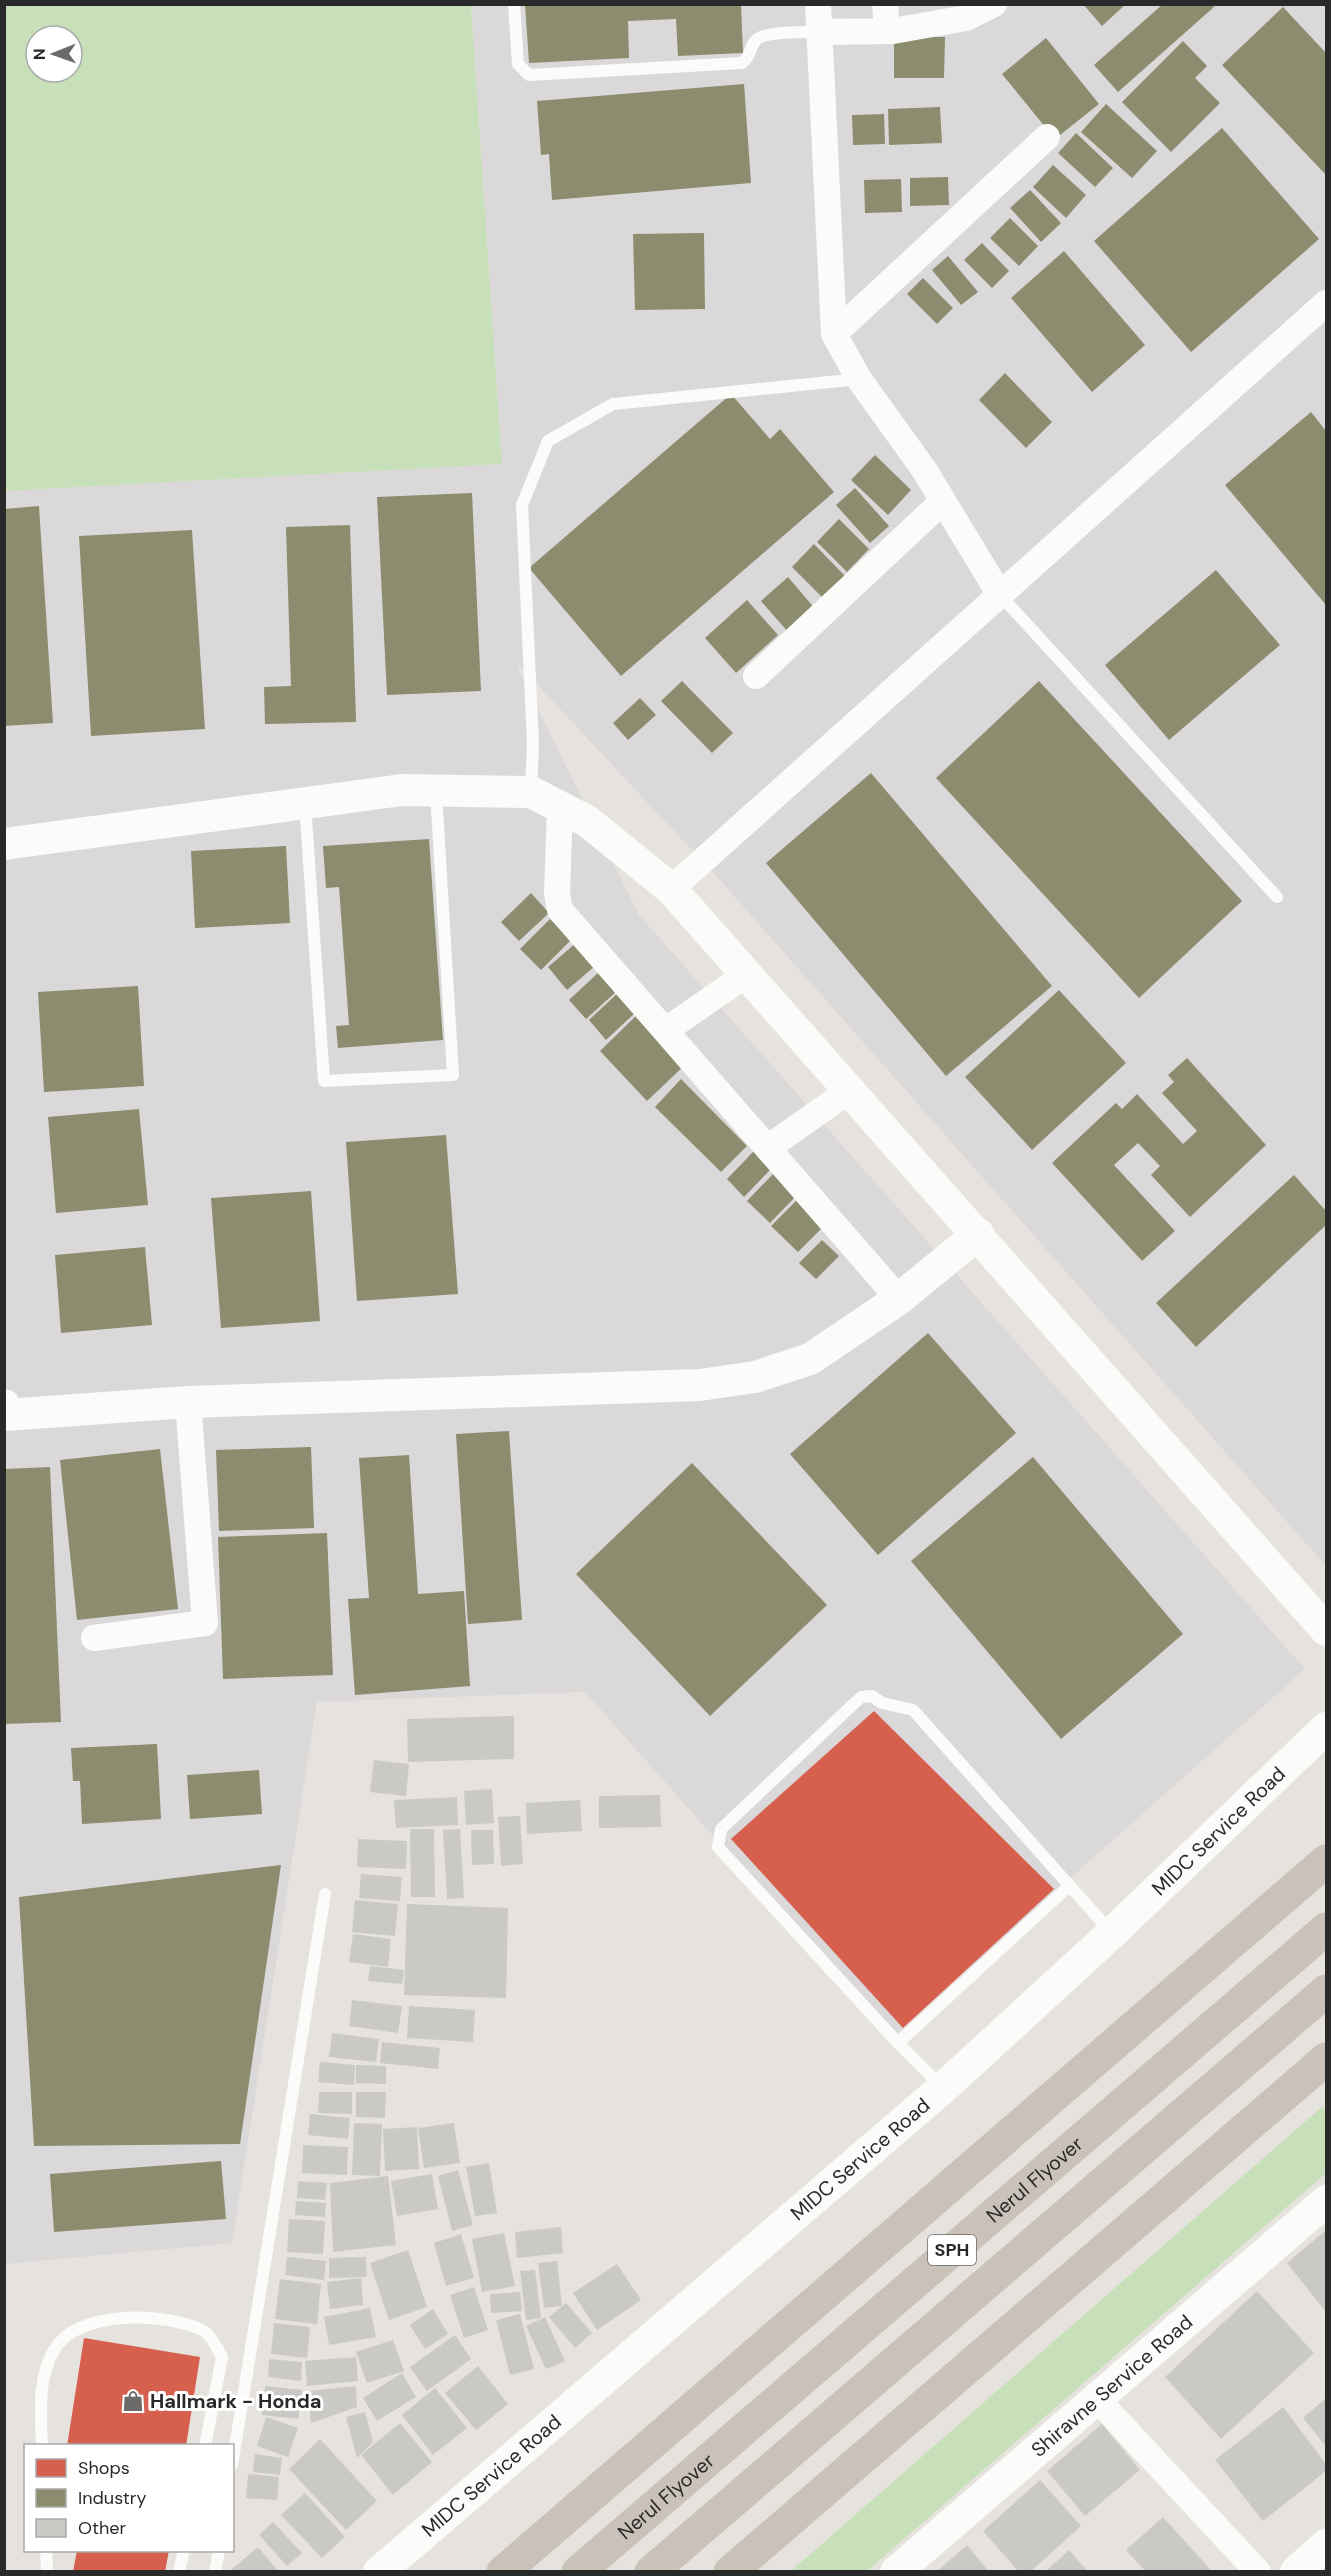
<svg xmlns="http://www.w3.org/2000/svg" width="1331" height="2576" viewBox="0 0 1331 2576" font-family="'DM Sans',sans-serif">
<style>
.industrial{fill:#dbd8da}
.green{fill:#c8e0b9;fill-rule:evenodd}
.shops{fill:#d6604d}
.industry{fill:#8c8c6e}
.building{fill:#cbc9c5}
.lines{fill:none;stroke-linecap:round;stroke-linejoin:round}
.service{stroke:#fbfbfa;stroke-width:12}
.minor{stroke:#fbfbfa;stroke-width:26}
.tertiary{stroke:#fbfbfa;stroke-width:32}
.motorway{stroke:#cac2b9;stroke-width:33}
.labels{text-anchor:middle;dominant-baseline:central;stroke-width:6;stroke-linejoin:round;paint-order:stroke}
.shield{fill:#fff;stroke:#696969;stroke-width:1.5}
.shield-label{font-size:18px;font-weight:bold;fill:#292929}
.street-label{font-size:20px;fill:#292929;stroke:#fff}
.poi-label{font-size:20px;font-weight:bold;fill:#292929;stroke:#fff;text-anchor:start}
</style>
<rect width="100%" height="100%" fill="#e6e3de"/>
<path class="industrial" d="M471,5H1326V1566L719,879L514,660L639,915L1305,1669L892,2037L585,1692L317,1702L232,2243L5,2264V491L502,464Z"/>
<path class="green" d="M5,4L471,5L502,464L5,491ZM36,36H72V72H36Z
M1323,2106L1326,2110V2173L867,2571H791Z"/>
<path class="shops" d="M874,1711L1054,1889L903,2028L731,1839Z
M84,2338L200,2357L186,2446H67Z
M77,2550H169L165,2572H73Z"/>
<path class="industry" d="M525,4H741L743,53L678,56L676,19L628,21L629,58L529,63Z
M1083,4H1126L1102,26Z
M1163,4H1212L1214,7L1118,92L1094,65Z
M1283,7L1326,53V175L1222,65Z
M894,37H945L944,78H894Z
M1046,38L1099,104L1055,139L1002,74Z
M1183,41L1207,66L1195,78L1220,103L1171,152L1122,102Z
M744,84L751,183L552,200L549,154L541,155L537,101Z
M1106,104L1157,151L1132,178L1081,132Z
M940,107L942,143L889,145L888,109Z
M884,114L885,144L853,145L852,115Z
M1222,128L1319,239L1191,352L1094,241Z
M1076,133L1113,168L1095,187L1058,153Z
M1053,165L1086,195L1066,218L1033,187Z
M948,177L949,205L910,206V178Z
M901,179L902,212L865,213L864,180Z
M1030,190L1061,223L1041,242L1010,208Z
M1010,218L1038,246L1019,266L990,238Z
M704,233L705,309L635,310L633,234Z
M982,243L1009,271L992,288L964,260Z
M1064,251L1145,345L1092,392L1011,298Z
M948,256L978,292L961,305L932,270Z
M923,278L953,308L937,324L907,294Z
M1005,373L1052,422L1026,448L979,400Z
M731,394L770,439L780,429L834,492L621,676L529,568Z
M1311,412L1326,431V605L1225,485Z
M875,455L911,490L888,515L851,480Z
M855,488L889,526L870,543L836,505Z
M472,493L481,691L387,695L377,497Z
M39,506L53,723L4,726V509Z
M839,519L869,549L847,572L817,542Z
M350,525L356,722L265,724L264,687L291,686L286,527Z
M192,530L205,729L91,736L79,536Z
M814,544L845,576L823,598L792,567Z
M1216,570L1280,645L1169,740L1105,665Z
M788,577L816,610L789,633L761,601Z
M747,600L778,635L736,673L705,638Z
M682,681L733,733L712,753L661,701Z
M1039,681L1242,901L1139,998L936,778Z
M640,698L656,715L628,740L613,723Z
M871,773L1052,986L946,1076L766,863Z
M429,839L443,1040L338,1048L336,1026L349,1025L339,887L326,888L323,846Z
M286,846L290,923L195,928L191,851Z
M531,893L549,913L519,941L501,922Z
M550,919L571,940L541,970L520,949Z
M583,937L602,960L567,990L548,967Z
M600,971L617,991L586,1019L569,1000Z
M138,986L144,1086L44,1092L38,992Z
M1059,990L1126,1063L1032,1150L965,1077Z
M619,992L637,1011L606,1040L589,1020Z
M640,1012L687,1063L647,1101L600,1051Z
M1187,1058L1266,1145L1190,1217L1151,1175L1160,1166L1138,1143L1114,1165L1175,1231L1142,1261L1052,1163L1116,1103L1122,1109L1137,1094L1183,1144L1197,1131L1162,1093L1174,1082L1168,1075Z
M681,1079L747,1146L721,1172L655,1107Z
M139,1109L148,1205L56,1213L48,1117Z
M446,1135L458,1294L357,1301L346,1142Z
M754,1151L771,1169L744,1197L727,1179Z
M774,1173L797,1195L770,1223L747,1201Z
M1294,1175L1326,1211V1225L1196,1347L1156,1303Z
M311,1191L320,1321L221,1328L211,1198Z
M797,1200L823,1227L798,1252L771,1226Z
M822,1240L839,1256L816,1279L799,1263Z
M145,1247L152,1325L61,1333L55,1255Z
M928,1333L1016,1433L878,1555L790,1454Z
M509,1431L522,1620L468,1624L456,1434Z
M311,1447L314,1528L219,1531L216,1450Z
M160,1449L178,1609L77,1620L60,1460Z
M409,1455L418,1594L464,1591L470,1686L355,1695L348,1599L369,1598L359,1458Z
M1033,1457L1183,1634L1061,1739L911,1561Z
M692,1463L827,1605L710,1716L576,1574Z
M50,1467L61,1722L4,1724V1469Z
M327,1533L333,1675L223,1679L218,1537Z
M157,1744L161,1819L82,1824L80,1781H73L71,1748Z
M259,1770L262,1814L190,1819L187,1775Z
M281,1865L240,2144L34,2146L19,1897Z
M221,2161L226,2219L54,2232L50,2174Z"/>
<path class="building" d="M514,1716V1759L408,1762L407,1719Z
M374,1760L409,1764L406,1796L370,1792Z
M492,1789L494,1823L466,1825L464,1791Z
M660,1795L661,1827L599,1828V1796Z
M457,1797L458,1825L396,1828L394,1800Z
M580,1800L582,1831L527,1834L526,1803Z
M520,1816L523,1864L501,1866L498,1817Z
M410,1829H434L435,1897H411Z
M460,1829L464,1898L447,1899L443,1830Z
M471,1830H493L494,1864L472,1865Z
M358,1839L407,1841L406,1869L357,1867Z
M361,1874L402,1877L400,1901L359,1898Z
M355,1900L398,1904L395,1936L352,1932Z
M407,1904L508,1908L506,1998L404,1995Z
M353,1934L391,1939L388,1967L349,1962Z
M370,1966L404,1970L402,1984L368,1981Z
M352,2000L402,2006L398,2033L349,2026Z
M409,2006L475,2010L473,2042L407,2038Z
M332,2033L379,2039L376,2062L329,2057Z
M382,2042L440,2048L438,2069L380,2063Z
M320,2062L355,2065L354,2085L318,2082Z
M356,2065L386,2066V2084L356,2083Z
M319,2092H352V2114L318,2113Z
M356,2092H386L385,2118L356,2117Z
M310,2114L350,2118L348,2139L308,2135Z
M354,2123L382,2124L380,2176L352,2175Z
M454,2123L460,2163L424,2168L418,2128Z
M417,2127L419,2169L385,2171L383,2129Z
M303,2145L348,2147L347,2175L302,2173Z
M489,2163L497,2213L475,2216L466,2167Z
M458,2170L473,2225L452,2231L438,2176Z
M432,2174L438,2209L397,2216L391,2181Z
M388,2176L396,2245L333,2252L330,2183Z
M298,2181L327,2183L325,2200L297,2198Z
M296,2201L326,2203L325,2217L295,2215Z
M289,2219L325,2221L323,2254L287,2252Z
M561,2227L563,2253L517,2258L515,2232Z
M1326,2230V2312L1287,2263Z
M504,2233L515,2286L482,2292L472,2239Z
M461,2234L474,2278L446,2286L434,2243Z
M408,2250L427,2307L389,2320L370,2263Z
M287,2257L326,2261L324,2280L285,2275Z
M366,2257L367,2277L329,2278V2258Z
M557,2261L562,2306L544,2308L538,2263Z
M617,2264L641,2300L597,2330L573,2293Z
M535,2270L541,2318L526,2320L520,2271Z
M361,2278L363,2305L330,2309L327,2282Z
M280,2279L321,2284L317,2324L275,2319Z
M474,2287L488,2330L464,2338L450,2295Z
M1257,2291L1314,2353L1221,2439L1165,2377Z
M520,2292L522,2311L491,2313L490,2294Z
M566,2303L592,2333L575,2348L549,2317Z
M370,2308L376,2337L329,2345L324,2317Z
M433,2309L448,2334L425,2349L410,2325Z
M520,2314L534,2369L510,2375L496,2320Z
M545,2317L565,2361L546,2369L526,2326Z
M274,2323L310,2327L307,2358L271,2354Z
M455,2335L471,2359L427,2391L410,2367Z
M393,2340L404,2371L367,2383L356,2352Z
M356,2357L358,2381L307,2386L305,2361Z
M269,2359L302,2362L301,2381L268,2377Z
M478,2366L508,2404L476,2430L445,2393Z
M402,2373L416,2397L377,2421L363,2398Z
M265,2386L302,2390L298,2419L262,2415Z
M356,2386L357,2407L311,2423L308,2391Z
M435,2388L467,2428L433,2455L402,2415Z
M1326,2398V2446L1303,2418Z
M1283,2407L1326,2464V2471L1263,2521L1215,2460Z
M365,2412L373,2442L357,2458L346,2417Z
M266,2417L298,2428L288,2457L257,2446Z
M400,2423L432,2462L393,2495L361,2455Z
M1102,2424L1140,2470L1085,2516L1047,2471Z
M320,2439L377,2501L346,2530L289,2469Z
M255,2454L282,2458L280,2475L253,2472Z
M248,2474L279,2477L277,2500L246,2498Z
M1040,2480L1081,2526L1030,2572H1019L983,2531Z
M305,2493L345,2537L322,2558L281,2515Z
M1163,2517L1210,2569L1207,2572H1146L1126,2550Z
M273,2522L302,2553L287,2566L259,2535Z
M967,2545L989,2572H936Z
M258,2547L279,2572H233L231,2570Z
M1069,2550L1088,2572H1045Z"/>
<g class="lines">
<path class="service" d="M514,4L518,64L529,75L742,63C751,57 749,48 756,40C765,31 806,32 820,32
M1000,595L1277,897
M531,790L533,744L522,505L548,441L613,404L859,379
M305,803L324,1081L453,1075L436,792
M898,2043L1069,1886
M942,2087L898,2043L718,1847L721,1829L861,1697L872,1696L882,1703L913,1710L1111,1932
M42,2446C41,2413 37,2380 54,2350C78,2309 166,2312 204,2331C212,2336 218,2350 222,2357L205,2446
M232,2465L325,1894
M46,2550L47,2572
M179,2572L184,2550
M215,2572L219,2550"/>
<path class="minor" d="M818,4L834,334L859,379L925,471L1000,595
M885,4L887,30
M820,32L893,31L966,18L994,4
M834,334L1047,137
M756,676L943,501
M560,807L557,893L560,910L899,1299
M671,889L1326,303
M666,1030L747,974
M769,1147L850,1090
M94,1638L205,1623L188,1402
M1097,2399L1258,2572"/>
<g class="tertiary">
<path d="M4,844L402,790L531,792L587,821L671,889L1326,1630"/>
<path d="M4,1405L5,1415L188,1402L700,1385L755,1377L810,1359L899,1299L978,1234"/>
<path id="s1" d="M379,2572L943,2088L1112,1933L1326,1728"/>
<path id="s2" d="M896,2572L1326,2201"/>
<path d="M1296,2572L1326,2545"/>
</g>
<g class="motorway">
<path d="M503,2572L1326,1861"/>
<path id="s3" d="M578,2572L1326,1929"/>
<path d="M651,2572L1326,1991"/>
<path d="M730,2572L1326,2059"/>
</g>
</g>
<defs>
<symbol id="shop-bare" viewBox="-9 -9 18 18"><path d="M-5-2.5h2.3a2.7 3.5 0 0 1 5.4 0H5L5.5 6h-11ZM-1.5-2.5h3a1.5 2.3 0 0 0-3 0Z" fill="#6b6a68" stroke="#fff" stroke-width="2.5" paint-order="stroke"/></symbol>
</defs>
<g fill-rule="evenodd">
<use href="#shop-bare" x="118" y="2386" width="30" height="30"/>
</g>
<g class="labels">
<rect class="shield" x="928" y="2235" width="48" height="30" rx="4.5"/>
<g class="shield-label">
<text x="952" y="2250">SPH</text>
</g>
<g class="street-label">
<text stroke="none"><textPath href="#s1" startOffset="1120">MIDC Service Road</textPath></text>
<text stroke="none"><textPath href="#s1" startOffset="634">MIDC Service Road</textPath></text>
<text stroke="none"><textPath href="#s3" startOffset="602">Nerul Flyover</textPath></text>
<text stroke="none"><textPath href="#s2" startOffset="285">Shiravne Service Road</textPath></text>
<text stroke="none"><textPath href="#s1" startOffset="148">MIDC Service Road</textPath></text>
<text stroke="none"><textPath href="#s3" startOffset="116">Nerul Flyover</textPath></text>
</g>
<g class="poi-label">
<text x="150" y="2401">Hallmark - Honda</text>
</g>
</g>
<rect width="1331" height="2576" fill="none" stroke="#292929" stroke-width="12"/>
<rect x="24" y="2444" width="210" height="108" fill="#ffffff" stroke="#a9a9a9" stroke-width="1.5"/>
<rect x="36" y="2459" width="30" height="18" fill="#d6604d" stroke="#a9a9a9" stroke-width="1.5"/>
<text x="78" y="2474" font-size="18" fill="#292929">Shops</text>
<rect x="36" y="2489" width="30" height="18" fill="#8c8c6e" stroke="#a9a9a9" stroke-width="1.5"/>
<text x="78" y="2504" font-size="18" fill="#292929">Industry</text>
<rect x="36" y="2519" width="30" height="18" fill="#cbc9c5" stroke="#a9a9a9" stroke-width="1.5"/>
<text x="78" y="2534" font-size="18" fill="#292929">Other</text>
<g transform="translate(54 54) rotate(269)"><circle r="28" fill="#ffffff" stroke="#a9a9a9" stroke-width="1.5"/>
<path d="M0-4.5L10 22L0 15L-10 22Z" fill="#6b6a68"/>
<text y="-9" font-size="16" font-weight="bold" text-anchor="middle" fill="#292929">N</text>
</g>
</svg>
